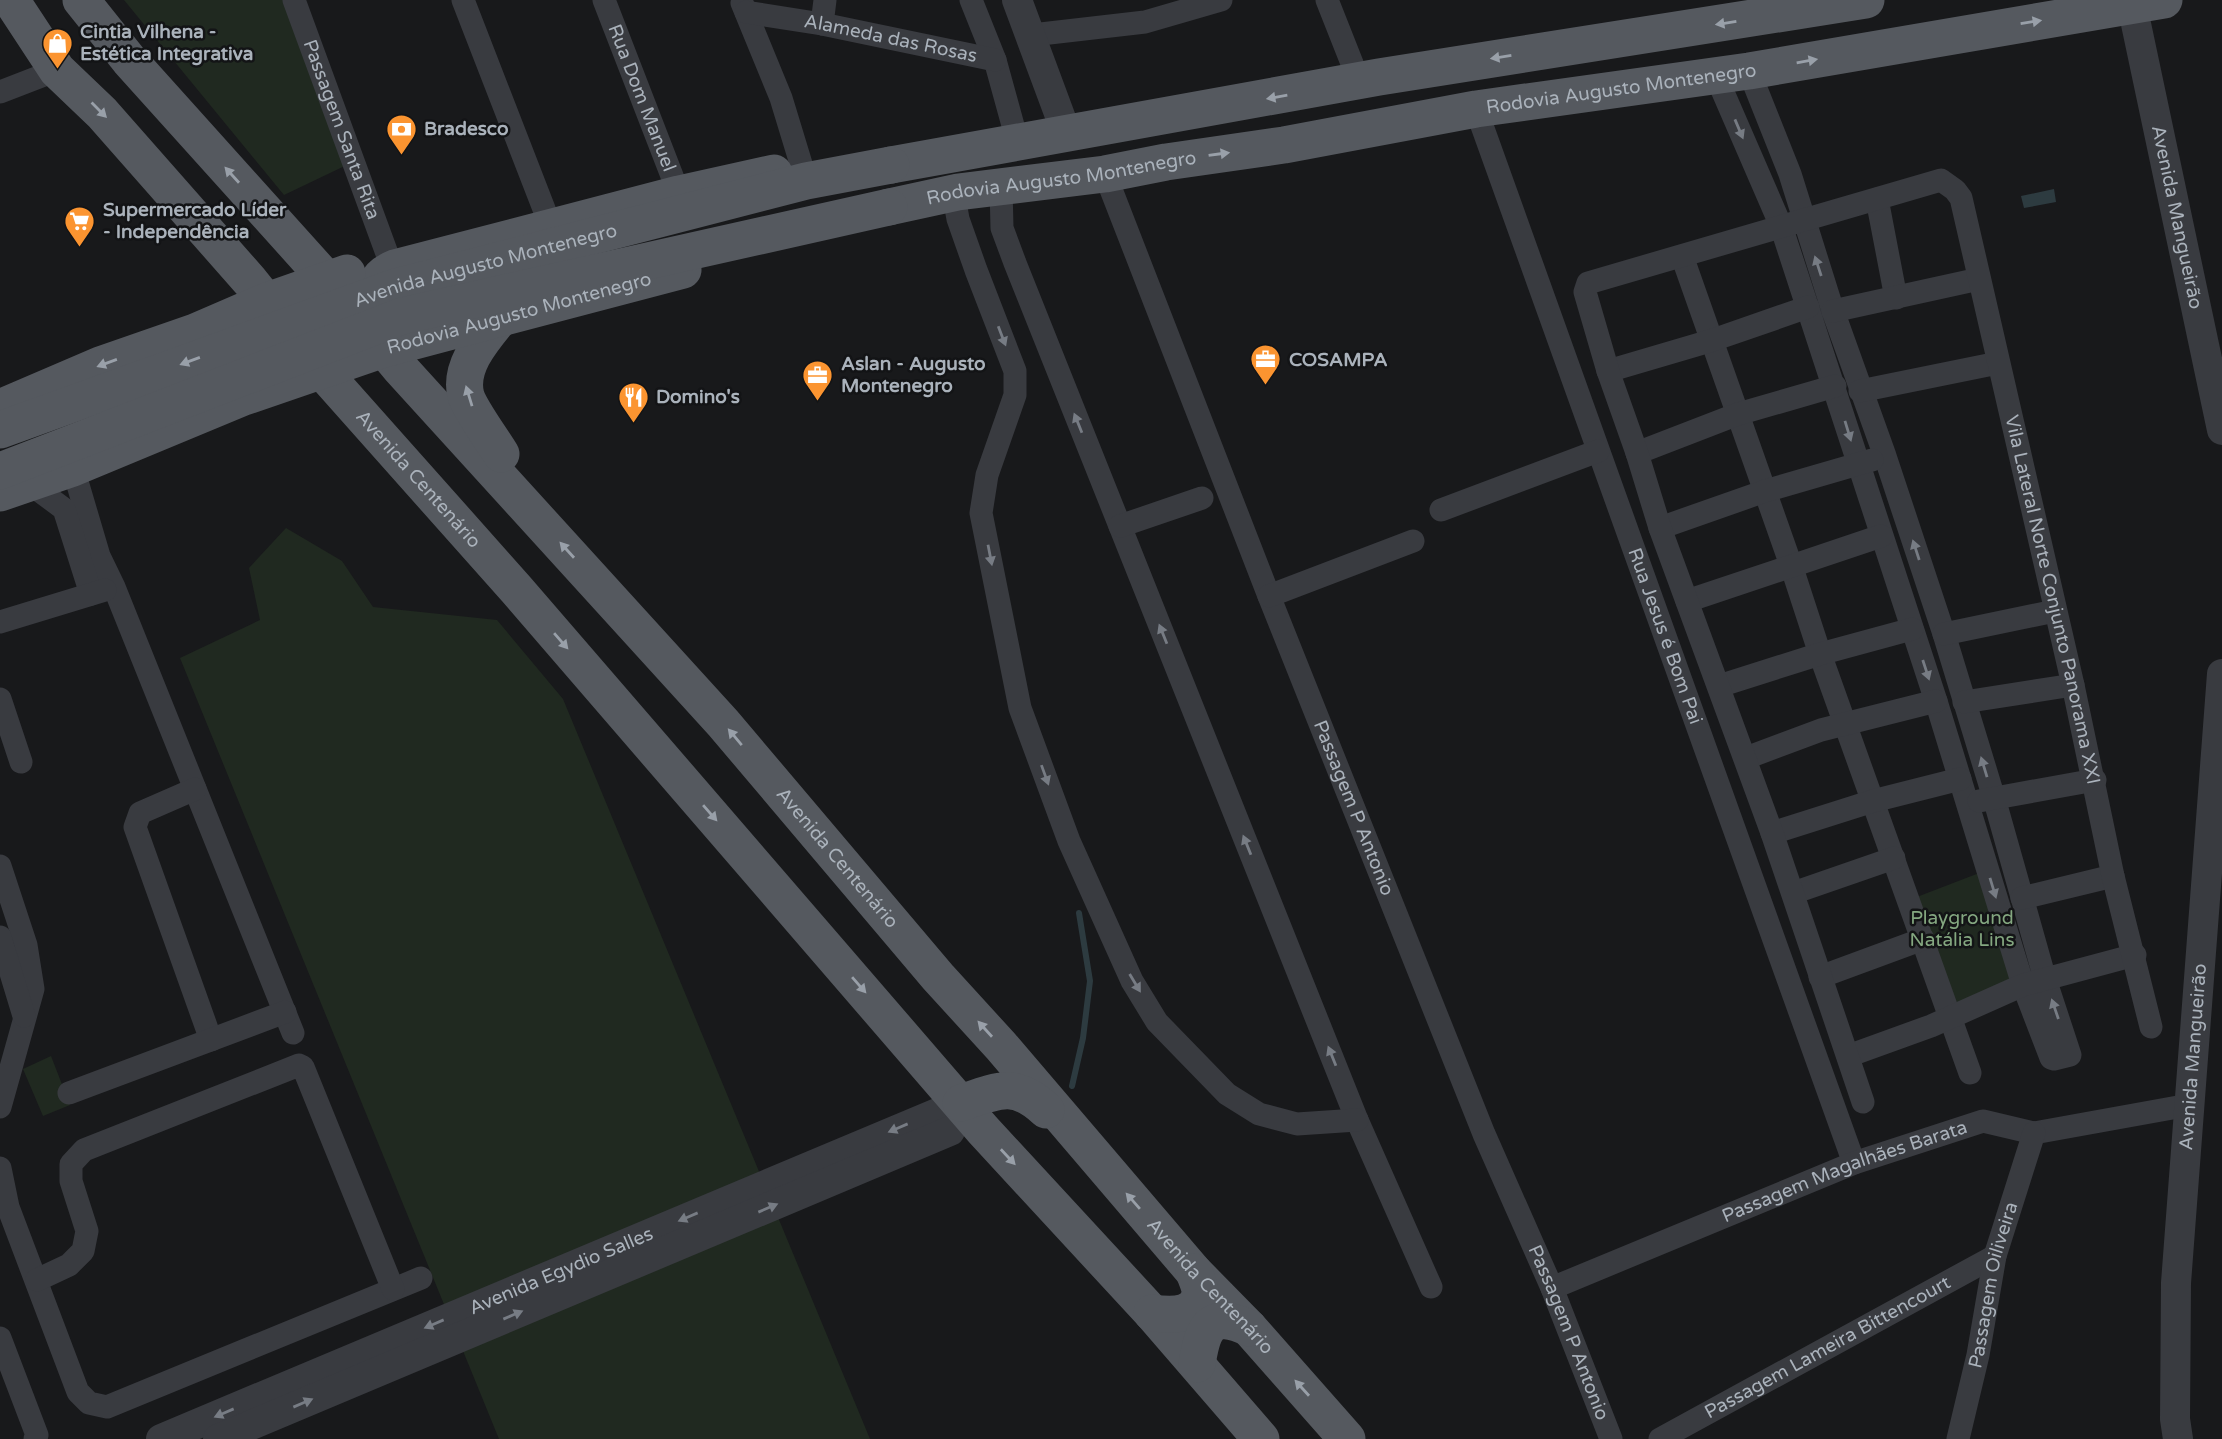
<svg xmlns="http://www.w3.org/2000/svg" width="2222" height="1439" viewBox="0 0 2222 1439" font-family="'Varela Round',sans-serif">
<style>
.green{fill:#202920}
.water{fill:#2d3b40}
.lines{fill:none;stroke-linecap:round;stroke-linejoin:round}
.stream{stroke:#2d3b40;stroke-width:6}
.minor{stroke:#393b40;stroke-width:23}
.tertiary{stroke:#393b40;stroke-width:30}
.primary{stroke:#55595f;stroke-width:37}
.primary-bridge{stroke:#55595f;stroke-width:37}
.oneway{fill:#99a0a9}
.oneway2{fill:#777c84}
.labels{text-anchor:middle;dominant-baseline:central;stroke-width:5;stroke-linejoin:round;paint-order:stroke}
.poi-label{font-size:19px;font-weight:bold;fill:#aab2bb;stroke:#131416;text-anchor:start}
.street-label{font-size:19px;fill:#aab2bb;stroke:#131416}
.park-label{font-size:19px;fill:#84a780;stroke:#131416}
</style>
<rect width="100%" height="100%" fill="#18191b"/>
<path class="green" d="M124,0H293L353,162L284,195Z
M286,528L342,561L373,607L497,620L563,699L870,1439H499L180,658L260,620L249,568Z
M1987,870L2023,985L1949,1017L1909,900Z
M51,1056L70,1105L43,1116L23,1069Z"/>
<path class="water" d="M2054,189L2056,202L2024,208L2021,196Z"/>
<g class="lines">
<path class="stream" d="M1072,1086L1083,1038L1090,981L1079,913"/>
<g class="minor">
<path id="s1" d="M294,0L389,259"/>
<path d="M463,0L551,227"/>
<path id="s2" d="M604,0L679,194"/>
<path d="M971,0L995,60L1017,140"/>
<path d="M1327,0L1359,81"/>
<path d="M742,3L781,98L802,167"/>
<path id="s3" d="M746,12L822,24L995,60"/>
<path d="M822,24L825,0"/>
<path d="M1032,35L1145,22L1221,0"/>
<path d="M1716,76L1781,226L1936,701L2023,985L2051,1058L2054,1059L2070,1055L2045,979L1994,798L1944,634L1885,456L1833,311L1790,174L1749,71"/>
<path d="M0,92L57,70"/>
<path id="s4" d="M1476,109L1854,1163"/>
<path id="s5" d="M1105,174L1269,596L1484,1134L1552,1288L1611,1439"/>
<path d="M1001,187L1002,228L1015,263L1357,1120L1431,1287"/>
<path d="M1877,199L1896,298"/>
<path d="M955,202L958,219L976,270L1015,371V395L987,475L981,513L1020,708L1069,841L1132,981L1157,1022L1227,1094L1259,1114L1297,1124L1357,1120"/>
<path d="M1682,256L1791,565L1820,654L1970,1073"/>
<path d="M1833,311L1979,279"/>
<path d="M1608,371L1710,341L1808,307"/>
<path d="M1860,391L1998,363"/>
<path d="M1637,453L1738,414L1835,386"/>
<path d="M73,468L99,556L114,587L293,1033"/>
<path d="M29,483L64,509L91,594"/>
<path d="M1441,510L1598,451"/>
<path d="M1120,526L1202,498"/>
<path d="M1660,528L1765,491L1872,460"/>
<path d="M1269,596L1413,541"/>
<path d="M1687,601L1881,536"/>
<path d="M0,622L105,590"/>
<path d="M1944,634L2055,611"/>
<path d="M1719,686L1820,654L1912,629"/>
<path d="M0,699L21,762"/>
<path d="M1964,702L2073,685"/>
<path d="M1746,758L1821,730L1936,701"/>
<path d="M195,789L140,813L135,827L211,1040"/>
<path d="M1979,801L2095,780"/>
<path d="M1772,833L1873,801L1960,779"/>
<path d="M0,866L26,945L33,989L0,1107"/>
<path d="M1793,893L1894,858"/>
<path d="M2022,898L2113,876"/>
<path d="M0,937L24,1016"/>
<path d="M1820,977L1923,939"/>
<path d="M1848,1056L1931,1026L2023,985L2135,955"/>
<path d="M69,1093L285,1012"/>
<path id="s6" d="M1863,1102L1772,833L1660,528L1637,453L1608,371L1585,292L1588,283L1941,180L1955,190L1961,198L2073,685L2113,876L2151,1027"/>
<path d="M0,1168L8,1207L78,1392L89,1403L107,1407L421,1278"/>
<path d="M37,1280L69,1265L83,1251L87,1231L71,1181V1164L84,1150L299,1065L303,1067L393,1289"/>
<path id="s7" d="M1552,1288L1854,1163L1983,1121L2034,1133L2189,1105"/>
<path d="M0,1338L37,1435L35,1439"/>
<path id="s8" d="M1660,1439L1995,1256"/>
<path id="s9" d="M1958,1439L1978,1355L1995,1256L2034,1133"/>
</g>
<g class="tertiary">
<path d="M1017,0L1066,132"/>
<path id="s10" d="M2132,5L2222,430"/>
<path id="s11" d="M161,1439L961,1103"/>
<path d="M218,1439L950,1131"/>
<path id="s12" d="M2178,1439L2175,1419L2176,1283L2222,674"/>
</g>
<g class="primary">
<path id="s13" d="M11,0L57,70L102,113L250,281L323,372L516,589L983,1130L1152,1313L1261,1439"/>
<path id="s14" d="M81,0L129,60L327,280L399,367L723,723L938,977L1001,1046L1194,1272L1249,1328L1347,1439"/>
<path d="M891,165L1379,77L1866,0"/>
<path id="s15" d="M889,207L958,192L1105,174L1166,162L1284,145L1476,109L1749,71L2164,0"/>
<path d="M377,309C371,289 375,276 395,268L679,194L774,173"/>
<path d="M0,408L100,365L195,332L267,301L347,273"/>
<path d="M501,454C492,439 471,411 466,396C458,366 484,338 501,317"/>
<path id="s16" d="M0,493L73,468L244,397L384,349L683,270"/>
<path d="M961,1103C998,1090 1015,1081 1046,1110"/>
<path d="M1152,1313C1169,1315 1197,1318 1200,1294C1201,1288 1196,1278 1194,1272"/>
<path d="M1197,1364C1203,1327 1210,1310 1249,1328"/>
</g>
<g class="primary-bridge">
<path id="s17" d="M0,430L396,287L806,181L891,165"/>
<path d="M0,471L402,316L889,207"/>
</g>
</g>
<defs><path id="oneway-solid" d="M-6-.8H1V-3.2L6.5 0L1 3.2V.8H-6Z" transform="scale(1.75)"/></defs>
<g class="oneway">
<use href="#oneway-solid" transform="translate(2031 22) rotate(-9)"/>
<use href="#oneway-solid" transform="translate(1726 23) rotate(171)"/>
<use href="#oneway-solid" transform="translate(1501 57) rotate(171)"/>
<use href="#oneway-solid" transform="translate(1807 61) rotate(-10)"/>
<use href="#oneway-solid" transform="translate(1277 97) rotate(170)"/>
<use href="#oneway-solid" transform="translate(99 110) rotate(45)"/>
<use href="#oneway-solid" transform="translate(1219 154) rotate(-8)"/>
<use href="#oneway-solid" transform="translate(232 175) rotate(-132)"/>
<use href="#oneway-solid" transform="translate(190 361) rotate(160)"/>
<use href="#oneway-solid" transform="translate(107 363) rotate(160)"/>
<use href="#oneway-solid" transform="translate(469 396) rotate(-107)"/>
<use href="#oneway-solid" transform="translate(567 550) rotate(-132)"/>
<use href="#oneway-solid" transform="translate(561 641) rotate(49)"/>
<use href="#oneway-solid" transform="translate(735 737) rotate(-130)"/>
<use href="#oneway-solid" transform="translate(710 813) rotate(49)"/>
<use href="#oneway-solid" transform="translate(859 985) rotate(49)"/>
<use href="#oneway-solid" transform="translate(985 1029) rotate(-132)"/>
<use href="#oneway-solid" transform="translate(1008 1157) rotate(47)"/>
<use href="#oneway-solid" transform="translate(1133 1201) rotate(-131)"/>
<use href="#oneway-solid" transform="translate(1302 1388) rotate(-132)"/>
</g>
<g class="oneway2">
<use href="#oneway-solid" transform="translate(1739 129) rotate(67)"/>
<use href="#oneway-solid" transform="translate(1818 266) rotate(-108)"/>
<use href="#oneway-solid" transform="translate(1002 336) rotate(69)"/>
<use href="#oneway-solid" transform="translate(1078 423) rotate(-112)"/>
<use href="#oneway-solid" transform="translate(1848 431) rotate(73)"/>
<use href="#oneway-solid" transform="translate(1916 550) rotate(-108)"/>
<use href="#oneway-solid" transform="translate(990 555) rotate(79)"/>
<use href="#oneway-solid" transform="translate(1163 634) rotate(-112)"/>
<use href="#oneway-solid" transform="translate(1926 670) rotate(72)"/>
<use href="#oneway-solid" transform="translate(1984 767) rotate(-107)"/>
<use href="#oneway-solid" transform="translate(1045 775) rotate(70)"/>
<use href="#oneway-solid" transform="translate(1247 845) rotate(-112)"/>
<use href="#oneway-solid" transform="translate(1993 888) rotate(73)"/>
<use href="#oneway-solid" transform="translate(1135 983) rotate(59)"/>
<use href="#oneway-solid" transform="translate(2055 1009) rotate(-109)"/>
<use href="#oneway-solid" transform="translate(1332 1056) rotate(-112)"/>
<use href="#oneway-solid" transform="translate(898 1128) rotate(157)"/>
<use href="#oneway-solid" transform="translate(768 1208) rotate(-23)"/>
<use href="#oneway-solid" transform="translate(688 1217) rotate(157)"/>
<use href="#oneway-solid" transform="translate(513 1315) rotate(-23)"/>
<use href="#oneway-solid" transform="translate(434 1324) rotate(157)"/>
<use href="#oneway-solid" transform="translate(303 1403) rotate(-23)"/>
<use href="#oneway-solid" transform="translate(224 1413) rotate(157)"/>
</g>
<defs>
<symbol id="shop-pin" viewBox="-11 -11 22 30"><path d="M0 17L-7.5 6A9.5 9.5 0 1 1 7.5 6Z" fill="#fb9430" stroke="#131416"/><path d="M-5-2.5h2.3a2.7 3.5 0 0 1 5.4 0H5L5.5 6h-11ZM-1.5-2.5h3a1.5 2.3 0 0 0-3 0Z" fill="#fff"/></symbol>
<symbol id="bank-pin" viewBox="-11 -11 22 30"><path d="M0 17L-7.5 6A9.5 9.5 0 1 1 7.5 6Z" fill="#fb9430" stroke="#131416"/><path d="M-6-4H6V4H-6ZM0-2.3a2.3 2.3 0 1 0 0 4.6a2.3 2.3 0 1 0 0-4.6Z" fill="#fff"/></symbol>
<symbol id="supermarket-pin" viewBox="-11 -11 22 30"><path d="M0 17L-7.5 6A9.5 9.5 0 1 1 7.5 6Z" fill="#fb9430" stroke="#131416"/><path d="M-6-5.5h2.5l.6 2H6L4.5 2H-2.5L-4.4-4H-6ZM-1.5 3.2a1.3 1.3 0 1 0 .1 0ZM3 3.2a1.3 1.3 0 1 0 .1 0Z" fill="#fff"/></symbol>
<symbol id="office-pin" viewBox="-11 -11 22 30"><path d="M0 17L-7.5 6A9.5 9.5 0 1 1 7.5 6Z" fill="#fb9430" stroke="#131416"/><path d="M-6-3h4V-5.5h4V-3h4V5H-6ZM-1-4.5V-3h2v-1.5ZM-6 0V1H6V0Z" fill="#fff"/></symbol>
<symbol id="restaurant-pin" viewBox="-11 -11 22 30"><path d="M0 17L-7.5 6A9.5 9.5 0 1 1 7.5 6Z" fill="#fb9430" stroke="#131416"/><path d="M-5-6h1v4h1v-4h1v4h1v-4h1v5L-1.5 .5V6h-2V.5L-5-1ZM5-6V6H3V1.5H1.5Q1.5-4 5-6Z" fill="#fff"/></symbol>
</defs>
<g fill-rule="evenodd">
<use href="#shop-pin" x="40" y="26" width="35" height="47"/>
<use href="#bank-pin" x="384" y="112" width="35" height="47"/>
<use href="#supermarket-pin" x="62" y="204" width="35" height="47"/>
<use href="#office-pin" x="1248" y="342" width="35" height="47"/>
<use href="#office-pin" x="800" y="358" width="35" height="47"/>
<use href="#restaurant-pin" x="616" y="380" width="35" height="47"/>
</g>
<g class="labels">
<g class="poi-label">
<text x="80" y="32">Cintia Vilhena -<tspan x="80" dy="22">Estética Integrativa</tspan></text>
<text x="424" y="129">Bradesco</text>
<text x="103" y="210">Supermercado Líder<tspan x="103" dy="22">- Independência</tspan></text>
<text x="1289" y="360">COSAMPA</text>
<text x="841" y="364">Aslan - Augusto<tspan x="841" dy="22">Montenegro</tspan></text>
<text x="656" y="397">Domino's</text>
</g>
<g class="street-label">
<text stroke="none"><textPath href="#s3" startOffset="147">Alameda das Rosas</textPath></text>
<text stroke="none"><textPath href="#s15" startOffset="742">Rodovia Augusto Montenegro</textPath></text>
<text stroke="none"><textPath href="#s2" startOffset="105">Rua Dom Manuel</textPath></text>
<text stroke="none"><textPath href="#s1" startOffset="138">Passagem Santa Rita</textPath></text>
<text stroke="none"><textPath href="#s15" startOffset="175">Rodovia Augusto Montenegro</textPath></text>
<text stroke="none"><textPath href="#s10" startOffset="217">Avenida Mangueirão</textPath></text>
<text stroke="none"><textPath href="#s17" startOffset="513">Avenida Augusto Montenegro</textPath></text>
<text stroke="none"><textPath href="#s16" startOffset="550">Rodovia Augusto Montenegro</textPath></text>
<text stroke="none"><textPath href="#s13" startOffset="630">Avenida Centenário</textPath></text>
<text stroke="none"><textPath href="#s6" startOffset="1673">Vila Lateral Norte Conjunto Panorama XXI</textPath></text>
<text stroke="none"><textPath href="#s4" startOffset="560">Rua Jesus é Bom Pai</textPath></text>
<text stroke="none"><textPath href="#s5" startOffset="681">Passagem P Antonio</textPath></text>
<text stroke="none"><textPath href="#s14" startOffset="1144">Avenida Centenário</textPath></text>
<text stroke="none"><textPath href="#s12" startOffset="383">Avenida Mangueirão</textPath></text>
<text stroke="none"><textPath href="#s7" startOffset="315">Passagem Magalhães Barata</textPath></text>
<text stroke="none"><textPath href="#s11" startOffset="434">Avenida Egydio Salles</textPath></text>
<text stroke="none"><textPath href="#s9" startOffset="158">Passagem Oiliveira</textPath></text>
<text stroke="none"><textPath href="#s14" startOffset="1712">Avenida Centenário</textPath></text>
<text stroke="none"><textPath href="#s5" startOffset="1248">Passagem P Antonio</textPath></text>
<text stroke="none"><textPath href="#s8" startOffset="191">Passagem Lameira Bittencourt</textPath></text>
</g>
<g class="park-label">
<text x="1962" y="918">Playground<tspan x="1962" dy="22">Natália Lins</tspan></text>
</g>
</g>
</svg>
